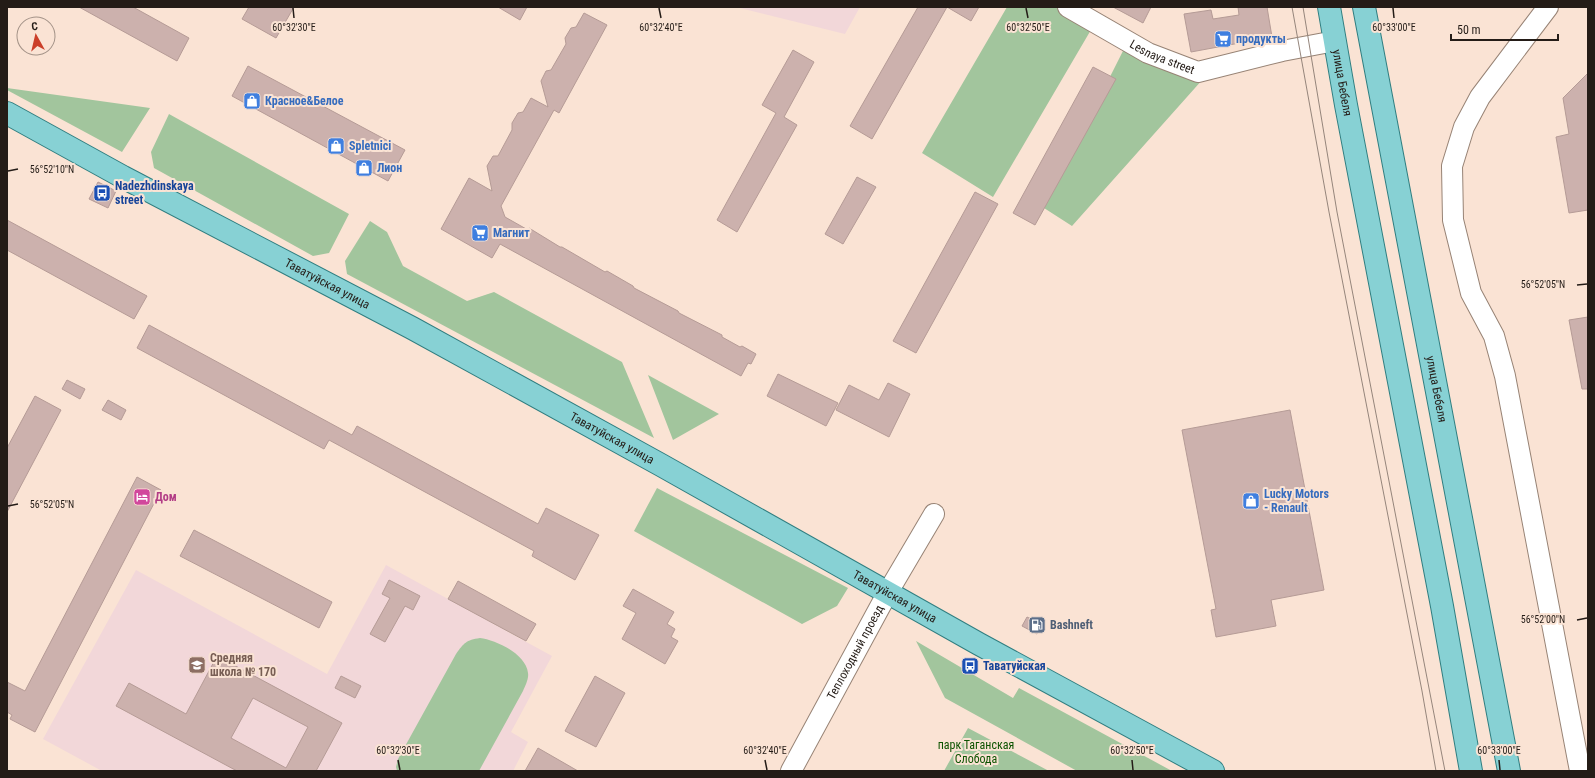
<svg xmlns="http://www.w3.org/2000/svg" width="1595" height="778" viewBox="0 0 1595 778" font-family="'Roboto Condensed',sans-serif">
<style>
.education{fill:#f2d7d9}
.green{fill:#a2c59d}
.building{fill:#ccb1ad;stroke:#b59b96;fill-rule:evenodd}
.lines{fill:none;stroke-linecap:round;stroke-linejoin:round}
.minor-casing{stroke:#978375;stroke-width:22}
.major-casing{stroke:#307e80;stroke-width:24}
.minor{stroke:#fff;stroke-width:20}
.major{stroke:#87d1d4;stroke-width:22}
.tram{stroke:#95857b;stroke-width:1}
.ticks{fill:none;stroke:#241c17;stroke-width:1.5}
.labels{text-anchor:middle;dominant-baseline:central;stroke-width:4;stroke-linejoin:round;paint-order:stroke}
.shop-label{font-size:12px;font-weight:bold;fill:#366cbe;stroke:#fae3d4;text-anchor:start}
.street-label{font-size:12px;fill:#241c17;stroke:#fae3d4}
.transit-label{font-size:12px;font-weight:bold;fill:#164399;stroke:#fae3d4;text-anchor:start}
.hotel-label{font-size:12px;font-weight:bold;fill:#b23c85;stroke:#fae3d4;text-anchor:start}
.service-label{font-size:12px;font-weight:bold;fill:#4e5e75;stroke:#fae3d4;text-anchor:start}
.education-label{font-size:12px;font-weight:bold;fill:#785e54;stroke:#fae3d4;text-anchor:start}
.park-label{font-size:12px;fill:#0d5301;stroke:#fae3d4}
.ticks-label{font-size:10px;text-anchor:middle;fill:#241c17;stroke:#fae3d4;stroke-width:4;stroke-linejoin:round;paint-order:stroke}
</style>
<rect width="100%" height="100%" fill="#fae3d4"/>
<path class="education" d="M736,7H860L845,34Z
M386,565L552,656L511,732L528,742L513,771H102L43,739L136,570L327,674Z"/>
<path class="green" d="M1007,7H1065L1095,23L993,197L922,153Z
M1128,41L1203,79L1072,226L1044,208Z
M7,88L150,108L122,152L7,90Z
M169,114L349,214L329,253L313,256L154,168L151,152Z
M370,221L387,232L403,266L467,301L494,292L622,362L654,438L347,274L345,261Z
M648,375L719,414L673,440Z
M657,488L848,588L837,606L802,624L634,531Z
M480,638C496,640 526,654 528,673C529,679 525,686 523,691L479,771H397L396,767L398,759L456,654C464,643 466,640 480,638Z
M916,641L1013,698L1019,688L1172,771H1077L945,698Z
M968,728L1049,771H944Z"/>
<path class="building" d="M79,7H133L189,38L177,61Z
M249,7H294L276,38L242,19Z
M498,7H527L520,20Z
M918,7H979L971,21L947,7L872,139L850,126Z
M1113,7H1151L1143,23Z
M1238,7H1267L1272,37L1191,52L1184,14L1211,10L1213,19L1239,15Z
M584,13L607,25L559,113L554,110L501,206L505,217L528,230L529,228L560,247H562L605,272L607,271L633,286L634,288L678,311L679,313L722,335V337L740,347L742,346L756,354L751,364L748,363L741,376L500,244L492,258L441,229L469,178L492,191L487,166L493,156H498L512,130V123L518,113L523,112L531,98L548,107L541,81L546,71L551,70L566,44L565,38L571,28L576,27Z
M793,50L814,62L784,117L797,125L737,232L717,220L776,113L762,105Z
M248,66L405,150L388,181L232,96Z
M1093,67L1116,79L1035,225L1013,213Z
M1588,73V210L1569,213L1556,137L1569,134L1563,98Z
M857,177L876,187L843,244L825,234Z
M98,182L116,191L108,208L89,199Z
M975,192L998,204L916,353L893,341Z
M7,220L147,296L134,319L7,250Z
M1588,317V389H1582L1569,320Z
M149,325L352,435L357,426L538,524L546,508L599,535L575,580L532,556L534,551L329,440L324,449L137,348Z
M778,374L838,403L826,426L767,396Z
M67,380L85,389L80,399L62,389Z
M888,383L910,394L889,437L836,410L849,385L879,400Z
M35,396L61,410L7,512V448Z
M108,400L126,410L121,420L102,410Z
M1290,410L1324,590L1271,600L1276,626L1216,637L1211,610L1216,609L1182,430Z
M137,477L161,490L35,732L10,719L12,715L7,712V682L25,691Z
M194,530L332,602L319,628L180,556Z
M389,580L420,596L413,610L405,606L385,642L370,634L390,598L382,594Z
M458,581L536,624L526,641L448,599Z
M633,589L674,612L667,624L675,629L671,637L678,641L665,664L622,639L636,613L623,606Z
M1027,617L1042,624L1037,634L1022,626Z
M217,656L342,723L316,771H237L116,706L129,683L186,714ZM253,698L308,727L286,768L231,738Z
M341,676L361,686L355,698L335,688Z
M595,676L625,693L596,747L565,731Z
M538,748L578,771H525Z"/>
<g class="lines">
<defs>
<g id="minor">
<path id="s1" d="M1068,7L1148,53L1198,72L1282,51L1335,41"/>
<path d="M1548,7L1480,97L1464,127L1452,166L1453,220L1471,293L1494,336L1505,376L1580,771"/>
<path id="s2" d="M791,771L888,592L934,514"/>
</g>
<g id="major">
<path id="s3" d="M1329,7L1346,105L1442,606L1471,771"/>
<path id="s4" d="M1364,7L1509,771"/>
<path id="s5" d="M7,113L123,177L412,328L661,465L979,644L1213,771"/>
</g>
</defs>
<use href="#minor" class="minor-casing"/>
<use href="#major" class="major-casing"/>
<use href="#minor" class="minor"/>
<use href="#major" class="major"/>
<path class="tram" d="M1292,7L1329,212L1422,691L1436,771
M1303,7L1337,212L1445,771"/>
</g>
<path class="ticks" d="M293,8L294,18M659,8L661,18M1026,8L1028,18M1393,8L1394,18M8,171L18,169M1577,285L1587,284M8,506L18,504M1577,620L1587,618M398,760L400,770M765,760L767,770M1132,760L1133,770M1499,760L1500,770"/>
<defs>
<symbol id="supermarket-square" viewBox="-11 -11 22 22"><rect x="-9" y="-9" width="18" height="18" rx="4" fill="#3f7fe0" stroke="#fae3d4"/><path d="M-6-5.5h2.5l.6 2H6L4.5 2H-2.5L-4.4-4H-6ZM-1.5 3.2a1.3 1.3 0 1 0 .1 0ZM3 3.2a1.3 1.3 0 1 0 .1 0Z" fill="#fff"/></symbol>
<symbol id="shop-square" viewBox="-11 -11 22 22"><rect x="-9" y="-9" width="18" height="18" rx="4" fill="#3f7fe0" stroke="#fae3d4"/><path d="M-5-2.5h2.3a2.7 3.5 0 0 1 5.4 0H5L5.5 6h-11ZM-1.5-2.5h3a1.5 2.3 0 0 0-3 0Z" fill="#fff"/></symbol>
<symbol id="bus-square" viewBox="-11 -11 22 22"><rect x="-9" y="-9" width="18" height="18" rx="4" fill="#1a4fb4" stroke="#fae3d4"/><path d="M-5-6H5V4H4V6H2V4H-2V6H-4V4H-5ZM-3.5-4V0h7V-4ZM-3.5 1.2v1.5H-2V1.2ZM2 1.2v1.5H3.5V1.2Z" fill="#fff"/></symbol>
<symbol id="hotel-square" viewBox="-11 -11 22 22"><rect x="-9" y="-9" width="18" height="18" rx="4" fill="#d1479c" stroke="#fae3d4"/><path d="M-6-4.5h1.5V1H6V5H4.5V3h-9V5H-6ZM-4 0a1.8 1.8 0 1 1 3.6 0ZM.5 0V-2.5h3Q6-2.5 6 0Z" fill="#fff"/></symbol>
<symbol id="fuel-square" viewBox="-11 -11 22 22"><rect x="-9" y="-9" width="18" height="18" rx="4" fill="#5c6f8a" stroke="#fae3d4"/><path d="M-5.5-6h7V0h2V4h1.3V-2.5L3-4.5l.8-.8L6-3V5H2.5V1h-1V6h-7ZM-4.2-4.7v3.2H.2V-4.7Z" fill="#fff"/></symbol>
<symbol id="school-square" viewBox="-11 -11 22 22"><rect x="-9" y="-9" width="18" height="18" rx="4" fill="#8d6e63" stroke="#fae3d4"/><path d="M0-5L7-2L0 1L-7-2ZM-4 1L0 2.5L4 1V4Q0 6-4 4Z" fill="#fff"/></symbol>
</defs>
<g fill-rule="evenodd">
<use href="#supermarket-square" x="1213" y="29" width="20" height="20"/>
<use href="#shop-square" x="242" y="91" width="20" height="20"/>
<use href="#shop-square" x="326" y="136" width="20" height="20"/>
<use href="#shop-square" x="354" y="158" width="20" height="20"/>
<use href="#bus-square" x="92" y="183" width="20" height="20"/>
<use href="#supermarket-square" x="470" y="223" width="20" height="20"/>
<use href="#hotel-square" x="132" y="487" width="20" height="20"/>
<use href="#shop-square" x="1241" y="491" width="20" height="20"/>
<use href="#fuel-square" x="1027" y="615" width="20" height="20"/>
<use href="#school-square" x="187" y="655" width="20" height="20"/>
<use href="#bus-square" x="960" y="656" width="20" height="20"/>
</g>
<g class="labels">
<g class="shop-label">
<text x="1236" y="39">продукты</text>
<text x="265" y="101">Красное&amp;Белое</text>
<text x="349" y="146">Spletnici</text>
<text x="377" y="168">Лион</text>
<text x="493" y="233">Магнит</text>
<text x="1264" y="494">Lucky Motors<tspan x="1264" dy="14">- Renault</tspan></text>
</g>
<g class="street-label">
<text stroke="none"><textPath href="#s1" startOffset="107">Lesnaya street</textPath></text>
<text stroke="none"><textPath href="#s3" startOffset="77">улица Бебеля</textPath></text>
<text stroke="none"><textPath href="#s5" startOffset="363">Таватуйская улица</textPath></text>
<text stroke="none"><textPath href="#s4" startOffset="389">улица Бебеля</textPath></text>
<text stroke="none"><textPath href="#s5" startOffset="687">Таватуйская улица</textPath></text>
<text stroke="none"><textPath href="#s5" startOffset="1011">Таватуйская улица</textPath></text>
<text stroke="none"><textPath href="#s2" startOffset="135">Теплоходный проезд</textPath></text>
</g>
<g class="transit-label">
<text x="115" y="186">Nadezhdinskaya<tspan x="115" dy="14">street</tspan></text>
<text x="983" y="666">Таватуйская</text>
</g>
<g class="hotel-label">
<text x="155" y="497">Дом</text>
</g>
<g class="service-label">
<text x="1050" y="625">Bashneft</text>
</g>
<g class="education-label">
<text x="210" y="658">Средняя<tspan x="210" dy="14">школа № 170</tspan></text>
</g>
<g class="park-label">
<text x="976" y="745">парк Таганская<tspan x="976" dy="14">Слобода</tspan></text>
</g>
</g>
<g class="ticks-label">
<text x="294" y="31">60°32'30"E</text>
<text x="661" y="31">60°32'40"E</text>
<text x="1028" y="31">60°32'50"E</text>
<text x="1394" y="31">60°33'00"E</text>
<text x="52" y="173">56°52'10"N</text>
<text x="1543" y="288">56°52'05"N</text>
<text x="52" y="508">56°52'05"N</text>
<text x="1543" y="623">56°52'00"N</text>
<text x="398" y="754">60°32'30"E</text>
<text x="765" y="754">60°32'40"E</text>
<text x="1132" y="754">60°32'50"E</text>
<text x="1499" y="754">60°33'00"E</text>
</g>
<rect width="1595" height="778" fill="none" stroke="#241c17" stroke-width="16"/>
<g transform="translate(36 36) rotate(352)"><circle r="19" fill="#fae3d4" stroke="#a49388"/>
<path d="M0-3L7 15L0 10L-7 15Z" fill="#cb3f29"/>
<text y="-6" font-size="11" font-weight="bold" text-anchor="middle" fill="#241c17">С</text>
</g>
<path d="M1451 34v6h107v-6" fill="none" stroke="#241c17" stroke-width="2"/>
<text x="1457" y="34" font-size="12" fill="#241c17" stroke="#fae3d4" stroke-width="3" paint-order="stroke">50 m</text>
</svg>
